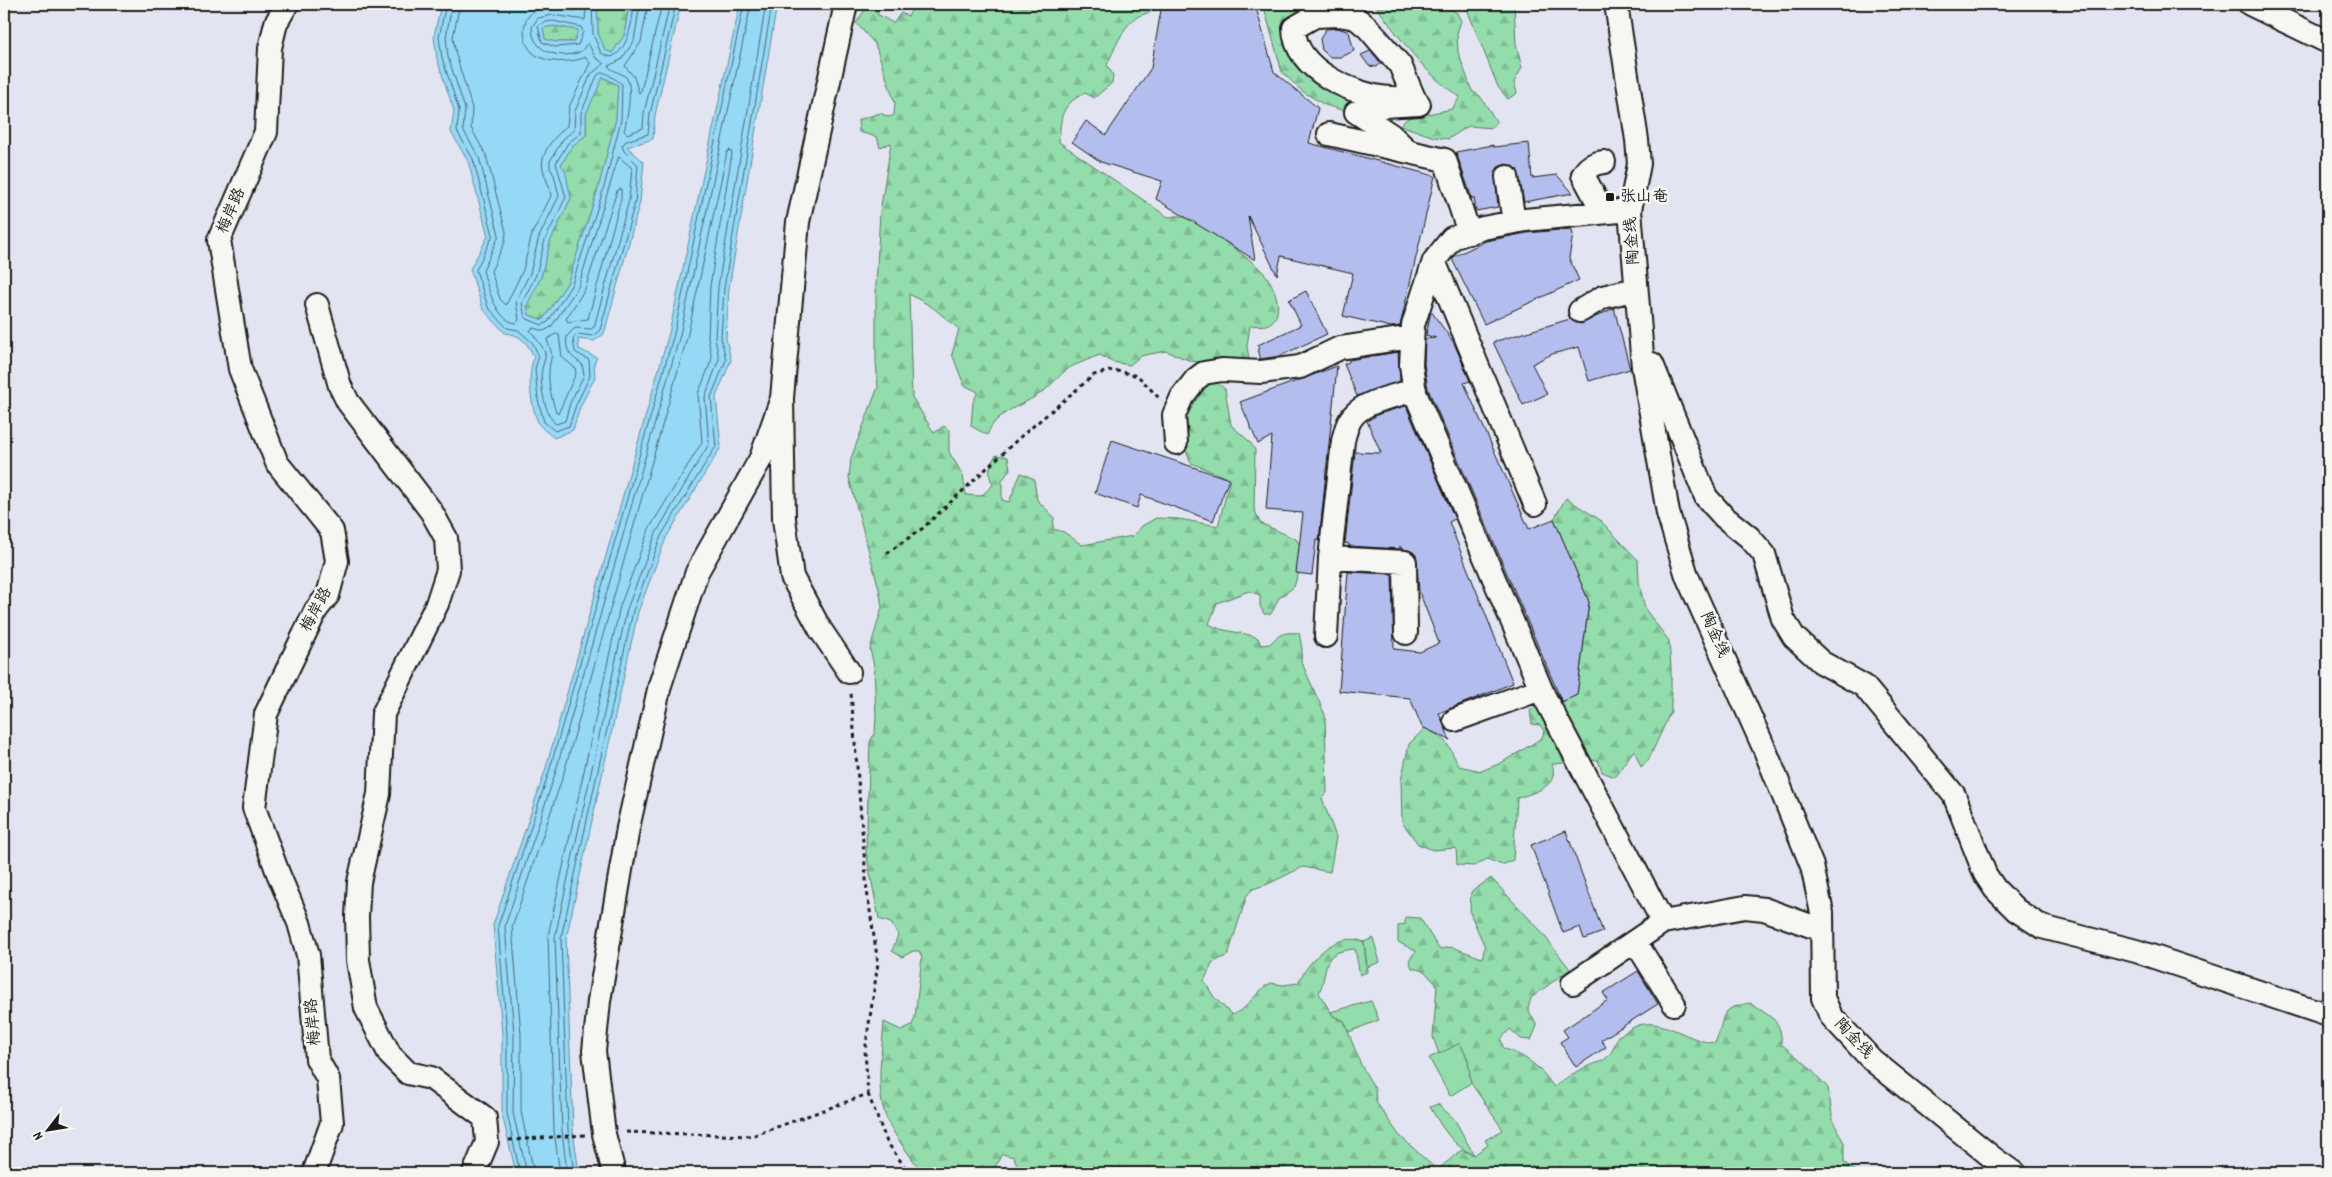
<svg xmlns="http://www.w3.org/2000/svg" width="2332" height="1177" viewBox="0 0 2332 1177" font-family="Dekko,'LXGW WenKai TC',sans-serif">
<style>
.green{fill:#93dcac;stroke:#587c64}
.forest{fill:url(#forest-firs);stroke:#587c64}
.water{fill:#95d9f7;stroke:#658d9f;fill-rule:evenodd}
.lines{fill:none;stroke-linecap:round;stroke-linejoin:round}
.shore{stroke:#4c6874;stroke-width:1}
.building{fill:#b3beee;stroke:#1c1c1c}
.minor-casing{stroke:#1c1c1c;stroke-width:26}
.path{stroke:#1c1c1c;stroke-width:3;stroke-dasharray:4 4;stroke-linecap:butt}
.minor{stroke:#f6f6f2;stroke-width:22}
.poi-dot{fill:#1c1c1c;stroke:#f6f6f2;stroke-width:2}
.labels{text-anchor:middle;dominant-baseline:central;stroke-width:5;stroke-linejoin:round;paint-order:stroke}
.poi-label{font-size:16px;fill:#1c1c1c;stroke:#f6f6f2;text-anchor:start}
.street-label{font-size:16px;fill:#1c1c1c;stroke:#f6f6f2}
</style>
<defs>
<pattern id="forest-firs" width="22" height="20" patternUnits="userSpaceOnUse" patternTransform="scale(1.25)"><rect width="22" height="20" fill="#93dcac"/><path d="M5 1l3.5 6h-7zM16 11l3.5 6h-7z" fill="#7ebc93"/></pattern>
</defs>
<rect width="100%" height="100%" fill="#e2e5f1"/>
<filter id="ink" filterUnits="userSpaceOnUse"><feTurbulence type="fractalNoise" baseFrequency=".02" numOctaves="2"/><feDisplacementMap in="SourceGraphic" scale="10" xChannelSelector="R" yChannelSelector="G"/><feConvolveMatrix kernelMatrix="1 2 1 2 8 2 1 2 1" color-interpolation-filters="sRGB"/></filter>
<g filter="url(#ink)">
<path class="green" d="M1373,938L1380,962L1367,967L1364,942Z
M1371,1001L1379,1020L1349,1032L1344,1021L1333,1016L1330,1012Z
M1460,1042L1468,1060L1471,1083L1450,1096L1429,1058Z
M1438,1104L1455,1120L1474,1155C1452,1146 1442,1127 1430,1107Z"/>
<path class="forest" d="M597,4H629L624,36L612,53L605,51L598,33Z
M869,4H881L877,14L893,23L901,13L908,16L915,4H1162C1155,14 1143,12 1134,19C1123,27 1113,52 1107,65L1113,75L1112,83L1094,98L1085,93C1060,105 1061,117 1059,142L1168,217C1172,217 1177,215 1180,216C1196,219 1251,259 1263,272C1274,283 1288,318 1266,325C1261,326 1255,325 1250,326L1247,346L1249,359L1243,368L1191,361L1166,351L1140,356L1130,365L1112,362L1100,355C1091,358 1083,362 1075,365C1062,370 1052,386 1041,393C1021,407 997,410 987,435L971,426L973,402L978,392L964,385L952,354L959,329L932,307L909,294L912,397L934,433L944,426L949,430V452L963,475L966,495L981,496L993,485C987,473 989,465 996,455L1008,457L1010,469L1002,481V500L1009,502L1021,473L1034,479L1037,500L1054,517L1053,529L1064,532L1082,545L1133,536L1142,526L1156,518L1179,519L1218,526L1230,479L1191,463L1179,434L1183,416L1204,382L1215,381L1225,389L1231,425L1250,442L1255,450L1254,508L1260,523L1296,539L1304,552V566L1297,577L1294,587L1279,598L1271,614H1264L1260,606V595L1249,591L1217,603L1209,624C1224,633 1242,631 1258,638L1261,645L1270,644C1279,633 1285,632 1299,633L1302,648L1301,661L1325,715L1327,793L1322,798L1336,837L1330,872L1303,867L1268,884L1253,889L1247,895L1228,955L1212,963L1204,981L1214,997L1232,1015L1243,1009L1264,987L1271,983L1283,985L1298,983C1309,960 1336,930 1364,942L1367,972L1360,975L1355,949C1318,952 1330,968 1319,993L1333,1016L1344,1021L1361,1065L1375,1089L1376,1102L1399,1135L1437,1170L1462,1150L1474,1155L1488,1145L1485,1140L1503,1130L1471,1083L1468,1060L1460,1043L1439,1054L1433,1037L1437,985L1424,971L1412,968L1409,960L1416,951L1398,942V926L1405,924V917L1420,918L1439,949L1452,947L1482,958L1485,947L1470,913L1471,892L1491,878L1539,929L1570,969L1531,998L1528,1009L1537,1026L1531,1040L1521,1039L1510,1029L1501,1039L1503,1048C1528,1057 1539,1066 1554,1087C1561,1082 1568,1076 1576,1072C1600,1058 1608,1068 1618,1036C1625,1033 1632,1027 1639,1025C1665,1018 1689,1042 1715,1043C1727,1016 1716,1009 1750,1003C1768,1016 1783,1019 1781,1044L1806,1064L1828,1088L1833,1121L1844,1143V1162L1858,1173H1020L1014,1157L1002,1154L992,1173H922C911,1156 897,1140 888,1122C874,1092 882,1053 884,1022L901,1030L912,1025L915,1017L922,957L919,951H913L902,957L892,951L898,935L891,923L879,919L866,852L870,742L875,732L876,717L874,666L870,649L882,607L879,589L849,478L851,458L878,387L876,361V285L880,212L891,143L880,147L877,137L859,132L858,120L880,113L889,117L894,115L895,103L875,44L856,23Z
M1263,4H1311L1301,9L1294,19L1299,45L1354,103L1352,109L1342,110L1325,105L1302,91L1282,72Z
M1368,4H1445L1457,13L1461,21L1457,33L1458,52L1472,91L1480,96L1497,122L1492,128L1469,126L1448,139L1434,137L1400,125L1408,118L1452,109L1460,97C1425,75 1400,38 1375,5Z
M1465,4H1514L1516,44L1522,68L1514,82L1517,93L1508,99L1498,87Z
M553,26L579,30L574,42H555L545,39L543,28Z
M602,77L618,85L616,119L598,189L568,282L543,320L529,315L526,305L541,277L550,242L571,198L561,165L572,146L586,135V114Z
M1566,498L1600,520L1638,560L1639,582L1645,609L1669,641L1671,667V711L1648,761L1641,767L1634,750L1615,777L1602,772L1598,760L1552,764C1553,767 1554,772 1553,776C1551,789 1527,795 1517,798L1513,860L1502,865L1487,859L1475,866L1457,865L1456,848L1433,850L1418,844L1402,822L1401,781L1409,744L1425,728C1448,739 1448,745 1459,766L1481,771L1501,763L1542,738L1544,731L1540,725L1532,724L1530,711L1547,696L1557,691L1561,702L1577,695L1589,602L1554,519Z"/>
<path class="water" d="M441,4H597L598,33L605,50L612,53L624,36L629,4H681L655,115L653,139L627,147L644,162L640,202L604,334L594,341L578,339L579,349L597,358L594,363L595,377L580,407L573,430L554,438C550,434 542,429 539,424C530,406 527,375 534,357C528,343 520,334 505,333L483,309L470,269L488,236L468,161L451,132L454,111L437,59L434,36ZM553,26L578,30L574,42H555L545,39L543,28ZM603,77L618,85L616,119L598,189L568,282L543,320L529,315L527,305L541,277L550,242L571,198L565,170L561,165L572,146L586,135V114Z
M740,4H777L729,288L726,338L731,360L716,397L721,447L666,538L638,612L566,939L573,1130L579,1173H516L502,1114V1034L493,925L545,771L669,333Z"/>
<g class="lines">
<path class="shore" d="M446,4L439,37L442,58L459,110L457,131L473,159L493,235L476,270L488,307L507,328L518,330L532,342L539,356L535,369L538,400L544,422L555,431L569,426L576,405L590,376L589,360L575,352L573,338L578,334L593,336L600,330L635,202L638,165L624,151L622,146L626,141L648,134L650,114L676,4
M452,4L446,37L448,57L465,109L463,130L479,157L499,235L483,271C488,287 496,321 516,323L519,320L516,301L530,273L539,237L559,196L554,175L550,168V161L563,139L574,130L575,111L591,74L604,64L595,57L588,43C584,46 583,52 577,53C556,59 532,51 532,27L538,18L553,15L585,20L586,4
M460,4L453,37L456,55L472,108L471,128L486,155L506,232L505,242L491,271L500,299L506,305L523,270L532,234L551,196C550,186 545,178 543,169C539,153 556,135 567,126L569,107L590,63L586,57C572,63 546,64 533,53C521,42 520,16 537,10C550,5 563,9 576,11L578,4
M592,4L593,34L601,53L611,57C628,52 633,19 634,4
M640,4L634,41L621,60L608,66C612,71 619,72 625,76C634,84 627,120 624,131L627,134L643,128L644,113L670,4
M648,4L641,42L625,66L634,77L639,93L641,91L662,4
M553,21L581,27L583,32L578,45L555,47L542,42L538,26L542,23Z
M601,73H606L622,84L621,120L603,191L572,284L548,322L542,325L525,318L522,303L536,275L545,240L566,197L556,163L568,143L581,133V113L597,76Z
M619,157L632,168L629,200L594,327L591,329L575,328L567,336C565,351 570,356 582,364L584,375L570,403L565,421L556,424C545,416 539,382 542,369C543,363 546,359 545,353C542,344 535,338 530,330L533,328L544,331L551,327L578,287Z
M621,189V199L588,319L568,322L566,319L585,289L617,191Z
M556,334L559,335L562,357L575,368L576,373L558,414L556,412C552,400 548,385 549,372C550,354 555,360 547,340Z
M520,1173L507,1113V1034L498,926L549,772L674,334L744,4
M527,1173L513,1113L514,1034L505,926L555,774L680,335L751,4
M534,1173L521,1112V1034L512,927L563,776L687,338L727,152L730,150L732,153L710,286L708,338L712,359L698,394L702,442L649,529L620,606L548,936L554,1131L560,1173
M567,1173L562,1131L555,937L627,609L656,533L709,444L705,397L719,359L715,338L718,287L766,4
M574,1173L568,1130L561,938L633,611L661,536L716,446L711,397L726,360L721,338L724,288L772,4"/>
</g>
<path class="building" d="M1162,4H1255L1274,72L1318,108L1309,143L1435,176L1400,326L1391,327L1343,316L1353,273L1281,256L1277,275L1248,216L1255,260L1156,199L1162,181L1101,162L1072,142L1086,121L1106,135L1151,68Z
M1338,28L1349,32L1354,51L1341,57H1330L1322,50L1320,39L1326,29Z
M1370,51L1381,63L1377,67L1369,66L1361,55Z
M1529,143L1532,178L1557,175L1573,193L1524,202L1517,169L1511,165L1505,164L1498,167L1495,173L1498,207L1476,211L1474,198L1472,199L1456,152L1493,145V147Z
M1571,229L1573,234L1569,258L1579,280L1484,324L1452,259L1455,256L1486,241L1527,233Z
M1306,291L1327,334L1280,356L1260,359L1258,345L1301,325L1289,300Z
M1614,308L1630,369L1589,381L1579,347L1552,354L1532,364L1547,394L1523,405L1493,342L1570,319L1581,324Z
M1431,311L1454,343L1470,381L1464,383L1529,529L1554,519L1589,602L1577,695L1562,702L1428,389L1424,364L1425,339L1436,338L1426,335Z
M1398,352L1400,381L1357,396L1344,364L1349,362V360Z
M1337,366L1319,541L1316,540L1312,575L1296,573L1303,513L1266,510L1272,436L1258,444L1240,402Z
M1406,406L1455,519L1449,522L1513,683L1439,713L1450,740L1422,727L1410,698L1339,691L1348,572L1392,574L1394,649L1420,652L1439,643L1419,591L1416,555L1411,551L1402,549L1400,546V549L1349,546V544L1345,543L1355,452L1381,453L1367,421L1379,414Z
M1112,440L1229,479L1213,521L1141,495L1137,508L1095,493Z
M1566,831L1603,932L1584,939L1580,927L1563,933L1531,845Z
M1638,971L1658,1004L1601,1040L1606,1047L1576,1067L1560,1042L1568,1037L1563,1030L1608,1000L1603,993Z"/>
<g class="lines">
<defs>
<path id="minor" d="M287,4L276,23L270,48L266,132L219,240L240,369L277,463L332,531L337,561L328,595L316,610L266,714L254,808L278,873L299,923L308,955L317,1059L328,1079L332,1123L314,1173
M846,4L798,222L782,398L784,519L792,577L820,629L849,672
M1616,4L1637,140L1639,164L1630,210L1643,367L1668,513L1687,576L1765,750L1812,866L1822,913L1823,998L1831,1016L1872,1060L1993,1158L2014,1173
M2250,4L2328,42
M1329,134L1445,160L1469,233
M1408,151L1391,135L1356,112L1365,107L1419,104L1414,98L1400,65L1368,28L1356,18L1339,15L1315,16L1294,28C1294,70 1355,96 1391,98C1398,99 1406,98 1414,98
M1507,177L1514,222
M1630,210L1525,220L1483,228L1452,238L1434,261L1413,325L1411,365L1415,393L1544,696L1663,922L1745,907L1764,909L1822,930
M1603,212L1583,175C1588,166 1594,163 1604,162
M1434,261L1535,504
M317,305L340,386L348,402L431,511L446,538L448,570L437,604L383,714L379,794L359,882L357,916L358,960L366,1008L390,1055L408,1073L431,1078L485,1118L487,1142L474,1173
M1580,311L1603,297L1636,289
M1652,364L1706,497L1724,517L1749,537L1764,554L1783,619L1794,637L1821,662L1864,686L1954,795L1985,874L1995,889L2016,910L2042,927L2136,951L2328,1015
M1176,443L1174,415L1182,397L1196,379L1204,373L1222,370L1261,372L1300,367L1340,348L1412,337
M1406,633L1405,562L1330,558L1343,441C1345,432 1347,423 1353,416C1366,400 1397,396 1415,390
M1326,636L1330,558
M1455,720L1541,689
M1635,941L1674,1004
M1573,983L1663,922
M614,1173L604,1134L594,1051L599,1001L628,828L660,685L697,572L761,458L782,398"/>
</defs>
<use href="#minor" class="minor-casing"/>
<path class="path" d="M887,553L923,528L1019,438L1094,375L1113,370L1138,376L1159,398
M868,1094L887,1142L909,1173
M626,1132L752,1136L868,1094L865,1051L878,963L867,891L851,693
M509,1140L585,1135"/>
<use href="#minor" class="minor"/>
</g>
</g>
<rect class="poi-dot" x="1605" y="192" width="10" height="10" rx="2.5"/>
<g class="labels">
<g class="poi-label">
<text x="1620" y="197">张山奄</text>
</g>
<g class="street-label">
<text transform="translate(232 211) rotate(-67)">梅岸路</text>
<text transform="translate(1633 241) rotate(-94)">陶金线</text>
<text transform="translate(317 610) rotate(-62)">梅岸路</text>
<text transform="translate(1714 635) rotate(66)">陶金线</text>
<text transform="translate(314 1022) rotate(-95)">梅岸路</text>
<text transform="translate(1853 1039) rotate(47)">陶金线</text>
</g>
</g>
<rect width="2332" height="1177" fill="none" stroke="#f6f6f2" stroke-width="20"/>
<rect x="10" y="10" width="2312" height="1157" fill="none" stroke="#1c1c1c" stroke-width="2" filter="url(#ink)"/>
<g transform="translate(48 1130) rotate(239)" stroke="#f6f6f2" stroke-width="4" paint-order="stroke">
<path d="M0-4L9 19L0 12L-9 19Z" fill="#1c1c1c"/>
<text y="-8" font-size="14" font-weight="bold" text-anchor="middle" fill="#1c1c1c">N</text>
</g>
</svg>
